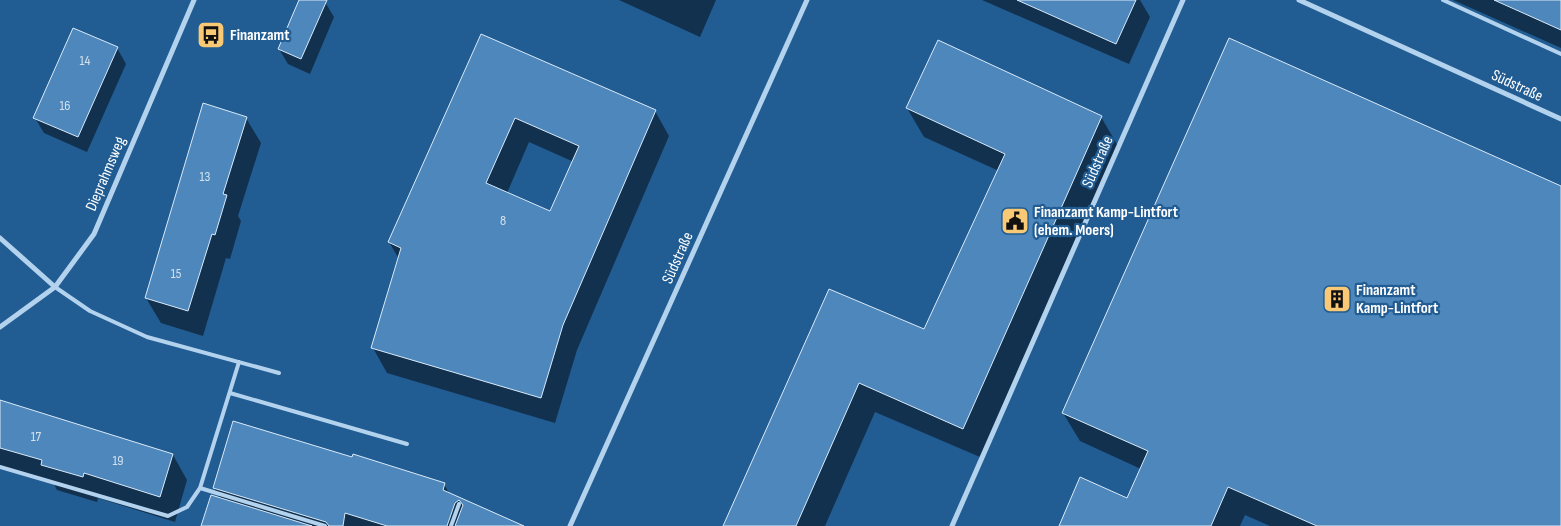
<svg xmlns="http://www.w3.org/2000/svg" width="1561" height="526" viewBox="0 0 1561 526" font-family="'Sofia Sans Condensed',sans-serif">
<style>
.shadow{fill:#0007;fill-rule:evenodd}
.building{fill:#4e87bb;stroke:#d9eafa;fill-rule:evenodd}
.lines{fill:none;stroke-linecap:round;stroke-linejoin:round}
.service{stroke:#b3d2ed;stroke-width:4}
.minor{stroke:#b3d2ed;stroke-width:5}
.labels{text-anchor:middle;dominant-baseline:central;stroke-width:4.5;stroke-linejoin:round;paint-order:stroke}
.number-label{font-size:14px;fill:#d3e1ee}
.poi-label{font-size:16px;font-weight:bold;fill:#fff;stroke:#215c93;text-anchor:start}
.street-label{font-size:16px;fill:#fff;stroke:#215c93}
</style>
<rect width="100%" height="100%" fill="#215c93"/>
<path class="shadow" d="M300,0L325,2L334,17L310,74L288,64L279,49Z
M619,0H716L700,37Z
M982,0H1140L1150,17L1129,64Z
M1453,0H1561V48Z
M482,35L655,111L669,136L577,350L555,423L387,373L373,348L399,259L389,242ZM529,142L574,162L551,213L507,193Z
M117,48L126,64L87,152L44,133L35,118Z
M907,108L1101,117L1118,146L980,457L875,412L825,526H725L830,290L925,331L999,171L924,137Z
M246,118L261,143L238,216L241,221L230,259L226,258L203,336L161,323L146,298Z
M1561,187V526H1270L1245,515L1240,526H1060L1128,499L1141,469L1080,441L1063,413Z
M0,401L173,455L187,480L175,522L98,498L97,502L57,490L54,484L0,468Z
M444,484L450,495L513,526H202L221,500L214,488Z"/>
<path class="building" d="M299,0H327L301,59L278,49Z
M1017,0H1136L1116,44Z
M1494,0H1561V30Z
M73,28L118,47L78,137L33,118Z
M481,34L656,110L563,325L541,398L371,348L401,248L388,242ZM515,118L579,146L550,211L486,183Z
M1229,38L1561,186V526H1317L1228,487L1211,526H1059L1080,477L1127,498L1148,451L1062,413Z
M938,40L1102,116L963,429L859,383L796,526H723L829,289L924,329L1005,154L906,108Z
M203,103L247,117L223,194L227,195L215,235L212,234L188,311L145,298Z
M0,400L173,454L160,497L84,473L83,477L41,465L42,460L0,448Z
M233,421L352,457L353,454L445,483L443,490L524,526H455L463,505L459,500L455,503L447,526H387L345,513L343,526H329L326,522L213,488Z
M211,495L312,526H201Z"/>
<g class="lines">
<path class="service" d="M1443,0L1561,54
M55,287L90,311L147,337L279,373
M230,393L407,444
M0,467L168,516L187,507L200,488L239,362
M200,488L325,526
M451,526L459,504"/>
<path class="minor" d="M1299,0L1561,119
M0,238L55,287
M0,327L55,287L94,234L194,0
M570,526L807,0
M952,526L1183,0"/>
</g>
<defs>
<symbol id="bus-square" viewBox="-11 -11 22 22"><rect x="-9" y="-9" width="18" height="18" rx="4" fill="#fac975" stroke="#215c93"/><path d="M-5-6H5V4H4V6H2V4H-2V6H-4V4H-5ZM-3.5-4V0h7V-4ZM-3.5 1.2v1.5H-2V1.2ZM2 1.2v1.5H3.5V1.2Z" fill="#111"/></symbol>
<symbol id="civic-square" viewBox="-11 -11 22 22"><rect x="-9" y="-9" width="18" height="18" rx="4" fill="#fac975" stroke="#215c93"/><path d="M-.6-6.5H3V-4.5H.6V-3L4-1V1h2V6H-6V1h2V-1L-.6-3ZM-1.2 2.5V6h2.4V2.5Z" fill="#111"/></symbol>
<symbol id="building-square" viewBox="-11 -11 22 22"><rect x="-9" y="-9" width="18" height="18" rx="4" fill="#fac975" stroke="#215c93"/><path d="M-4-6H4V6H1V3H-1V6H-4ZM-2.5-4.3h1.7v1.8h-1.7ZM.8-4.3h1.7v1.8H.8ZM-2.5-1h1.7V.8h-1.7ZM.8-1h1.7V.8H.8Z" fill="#111"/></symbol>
</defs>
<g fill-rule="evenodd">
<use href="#bus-square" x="195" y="19" width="32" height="32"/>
<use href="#civic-square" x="999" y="205" width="32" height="32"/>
<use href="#building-square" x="1321" y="283" width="32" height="32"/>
</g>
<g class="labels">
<g class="number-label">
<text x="85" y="60">14</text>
<text x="65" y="105">16</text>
<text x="205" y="176">13</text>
<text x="503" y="220">8</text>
<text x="176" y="273">15</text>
<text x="36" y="436">17</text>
<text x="118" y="460">19</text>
</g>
<g class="poi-label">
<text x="230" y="35">Finanzamt</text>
<text x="1034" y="212">Finanzamt Kamp-Lintfort<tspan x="1034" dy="18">(ehem. Moers)</tspan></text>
<text x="1356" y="290">Finanzamt<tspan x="1356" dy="18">Kamp-Lintfort</tspan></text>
</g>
<g class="street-label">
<text transform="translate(1517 86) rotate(25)">Südstraße</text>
<text transform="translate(1098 162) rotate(-66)">Südstraße</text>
<text transform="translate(106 174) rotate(-67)">Dieprahmsweg</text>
<text transform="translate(678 258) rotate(-66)">Südstraße</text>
</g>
</g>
</svg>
